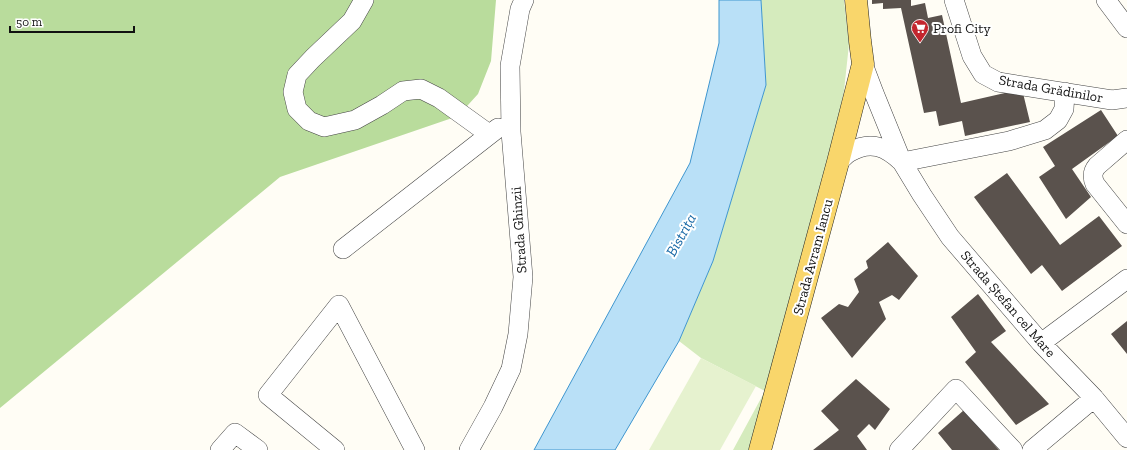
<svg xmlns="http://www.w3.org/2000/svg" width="1127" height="450" viewBox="0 0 1127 450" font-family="'Zilla Slab',serif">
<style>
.green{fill:#d5ebbd}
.forest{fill:#b9dc9c}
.pitch{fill:#e6f2cf}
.water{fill:#b9e0f7;stroke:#3f96cf}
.building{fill:#5a524d}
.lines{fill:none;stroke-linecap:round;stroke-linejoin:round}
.minor-casing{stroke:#444;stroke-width:20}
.major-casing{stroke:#222;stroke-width:23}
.minor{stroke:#fff;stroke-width:19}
.major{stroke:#f9d66b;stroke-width:22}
.labels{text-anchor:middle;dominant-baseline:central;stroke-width:4;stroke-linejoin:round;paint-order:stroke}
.poi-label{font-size:14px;fill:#111;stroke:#fff;text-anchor:start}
.street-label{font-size:14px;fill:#111;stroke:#fff}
.water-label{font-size:15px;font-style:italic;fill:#1768a6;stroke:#fff}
</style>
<rect width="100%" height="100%" fill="#fffdf5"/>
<path class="green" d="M761,0H844L849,44L844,91L834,137L750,450H733L765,391L701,358L679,341L713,261L766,85Z"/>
<path class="forest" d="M0,0H496L491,61L478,94L458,116L280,177L0,408Z"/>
<path class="pitch" d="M701,358L756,386L720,450H649Z"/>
<path class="water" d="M719,0H761L766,85L713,261L679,341L615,450H534L690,163L719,43Z"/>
<path class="building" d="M872,0H911V6L925,3L928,18L942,15L961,103L1022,89L1030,122L965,136L962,121L939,126L936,111L924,113L901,8L883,9V3L872,4Z
M1101,110L1118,136L1072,169L1091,197L1066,219L1039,177L1055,166L1043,147Z
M1007,173L1060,245L1099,216L1122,246L1062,291L1042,265L1031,274L974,197Z
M888,242L918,276L899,300L892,295L879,302L886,319L852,358L821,318L839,304L848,307L859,292L854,279L868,268L866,261Z
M978,294L1006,331L991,342L1049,404L1016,425L965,362L976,352L951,317Z
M1127,321V354L1111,334Z
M856,379L890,409L875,430L869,424L857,436L867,450H813L839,430L821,411Z
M964,410L999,450H952L938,433Z"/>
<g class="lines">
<defs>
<path id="minor" d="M364,0L352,21L313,58L297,75L293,92L297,109L309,121L324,127L355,120L382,105L403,91L421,89L439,98L489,134
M954,0L972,56L983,74L998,82L1112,100L1127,98
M1106,0L1127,28
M863,64L874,93L902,162L922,195L950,237L1041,343L1094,398L1127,438
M1127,140L1097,166C1092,172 1092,177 1095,184L1127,224
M838,162C842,159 846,154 850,152C871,140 886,147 902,162L1009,141L1045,130L1058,120L1064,109L1065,92
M343,249L498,128
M1041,343L1127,279
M220,450L235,433L258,450
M335,450L268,395L339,305L415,450
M469,450L493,407L511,369L518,334L523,277L511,132L510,66L520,9L524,0
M899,450L956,389L1013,450
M1032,450L1094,398"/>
<path id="major" d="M760,450L838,162L863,64L860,41L856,0"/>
</defs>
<use href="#minor" class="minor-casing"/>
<use href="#major" class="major-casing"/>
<use href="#minor" class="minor"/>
<use href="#major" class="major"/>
</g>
<defs>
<symbol id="supermarket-pin" viewBox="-11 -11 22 30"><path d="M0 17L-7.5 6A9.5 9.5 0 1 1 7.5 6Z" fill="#c4262e" stroke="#fff"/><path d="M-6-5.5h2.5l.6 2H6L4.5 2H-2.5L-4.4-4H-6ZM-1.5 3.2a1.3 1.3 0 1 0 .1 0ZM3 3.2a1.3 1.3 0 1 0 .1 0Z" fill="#fff"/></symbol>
</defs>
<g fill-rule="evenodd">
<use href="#supermarket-pin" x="910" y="18" width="20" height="27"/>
</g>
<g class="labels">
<g class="poi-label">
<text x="933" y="28">Profi City</text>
</g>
<g class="street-label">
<text transform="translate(1051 89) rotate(10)">Strada Grădinilor</text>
<text transform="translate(519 230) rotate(-94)">Strada Ghinzii</text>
<text transform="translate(813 257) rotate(-75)">Strada Avram Iancu</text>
<text transform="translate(1008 304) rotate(49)">Strada Ștefan cel Mare</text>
</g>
<g class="water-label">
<text transform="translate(681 235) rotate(-61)">Bistrița</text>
</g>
</g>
<path d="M10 26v6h124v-6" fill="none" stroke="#111111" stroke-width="2"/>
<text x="16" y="26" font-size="12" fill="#111111" stroke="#ffffff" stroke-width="3" paint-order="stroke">50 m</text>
</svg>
